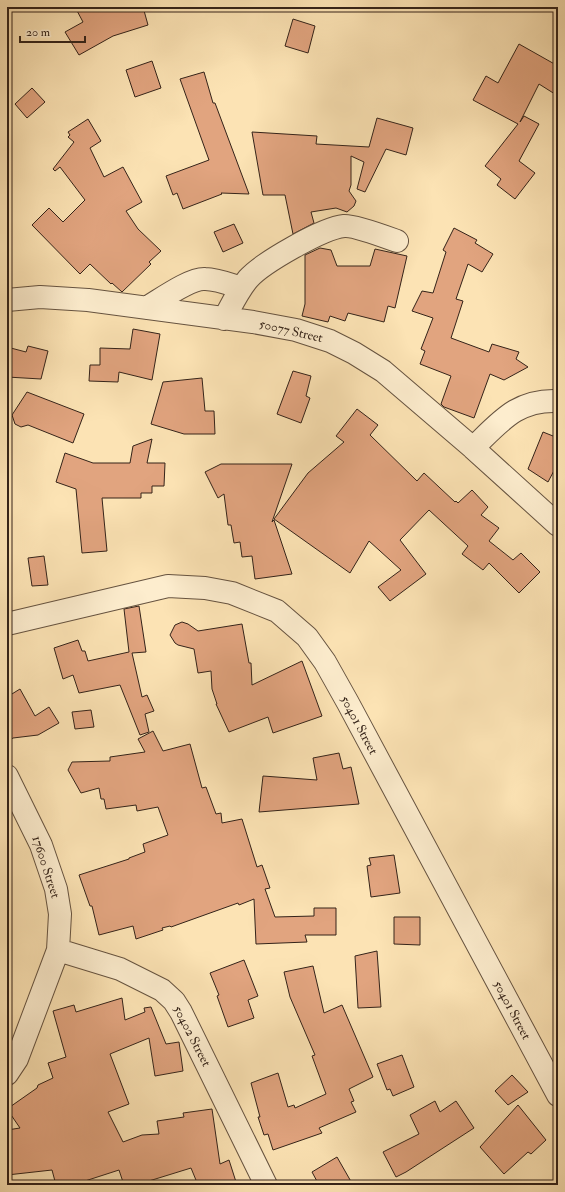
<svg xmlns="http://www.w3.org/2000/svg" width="565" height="1192" viewBox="0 0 565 1192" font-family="'IM FELL Double Pica',serif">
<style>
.building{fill:#e1a47f;stroke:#342319}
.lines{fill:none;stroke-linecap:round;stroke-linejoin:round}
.minor-casing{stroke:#665340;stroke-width:24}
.minor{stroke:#fdedce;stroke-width:22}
.labels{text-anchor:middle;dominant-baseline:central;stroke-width:3;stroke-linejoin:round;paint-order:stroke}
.street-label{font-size:13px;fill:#342319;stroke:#fdedce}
</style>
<rect width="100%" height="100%" fill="#fce3b4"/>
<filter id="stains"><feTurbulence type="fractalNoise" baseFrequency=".005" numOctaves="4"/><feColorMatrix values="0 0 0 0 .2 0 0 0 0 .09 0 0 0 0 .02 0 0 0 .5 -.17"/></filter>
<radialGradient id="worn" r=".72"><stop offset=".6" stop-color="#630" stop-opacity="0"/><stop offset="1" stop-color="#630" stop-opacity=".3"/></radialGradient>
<path class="building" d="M75,7H143L148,25L113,36L79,55L65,32L83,22Z
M293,19L315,26L308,53L285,46Z
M519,44L558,66V96L539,84L520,122L524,116L539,124L519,161L535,173L515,199L497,185L501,179L485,166L518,124L473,100L486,76L498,83Z
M152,61L161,88L135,97L126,70Z
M204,72L213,103H215L249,194L221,193L222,194L183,209L177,193L173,195L166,176L209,160L180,79Z
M32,88L45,102L27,118L15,104Z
M377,118L413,128L406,155L386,149L365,192L357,189L364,162L351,156V185L349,191L356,201L354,206L347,212L336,208L311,212L314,223L293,234L285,195H263L252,132L317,136L316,144L369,147Z
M88,119L101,141L90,148L104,177L123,167L142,202L126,211L138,229L161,251L149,262L151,264L122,292L112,283L111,284L90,264L80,274L32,225L49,208L63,222L85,200L60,167L55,171L53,169L74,142L68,137L70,135L68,132Z
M234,224L243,243L223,252L214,232Z
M454,228L477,240L475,243L493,254L482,272L468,264L456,299L463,301L451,338L489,352L492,344L519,352L516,359L528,367L504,380L490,374L474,418L444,407L441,404L451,376L420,364L425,351L421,349L433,318L412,311L422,291L433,293L446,252L443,250Z
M320,248L331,250L337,266H370L375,249L407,256L395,308L388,306L384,322L348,313L345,321L330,316L328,322L302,316L305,304V255Z
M133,329L160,334L152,380L119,372L118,382L89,381L90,365H100V348L130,349Z
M28,346L48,351L41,379L7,377V347L26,352Z
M293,371L311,376L306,396L310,398L301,423L277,414Z
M202,378L205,411H214L215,434H184L151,424L163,382Z
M27,392L84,414L73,443L28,425L21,427L15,424L12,415Z
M357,409L378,425L370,435L417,481L424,473L455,502L456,501L458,503L472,490L488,507L481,515L499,528L489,541L513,560L521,553L540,572L519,593L489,563L483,570L462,554L468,546L429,510L400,540L426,574L390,601L378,587L401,570L369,541L350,573L274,519L308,473L344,442L336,436Z
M543,432L558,438V463L548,482L528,469Z
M152,439L147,463H165L164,486H152V493H141V498H102L107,551L82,553L76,489L56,482L65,453L93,463H130L133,446Z
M221,464H292L272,522L274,520L292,574L255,579L252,556L242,557L240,542L234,543L231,525H228L224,494L218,498L205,472Z
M44,556L48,585L32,586L28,558Z
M139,606L146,652L132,653L142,697L147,695L154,711L145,714L149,732L140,735L120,685L79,693L73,675L63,679L54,648L78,640L82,651H85L88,661L129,652L124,609Z
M182,622L188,624L198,631L242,624L249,663H251L252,685L302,661L322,716L273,733L268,717L229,732L216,704H217L212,689L211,671L198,673L194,649L178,645L175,643L170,635L175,625Z
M20,689L35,716L49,707L59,723L38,735L13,738L7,742V697Z
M91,710L94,727L75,729L72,712Z
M153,731L163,751L190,744L202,788L206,787L216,814L221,813L222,823L242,819L257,867L262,865L270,888L265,889L275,917L314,916V908H336V935H305L307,942L256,944L254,899L239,905L238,903L171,927L170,926L162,928L163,930L136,939L133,926L99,935L92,906H90L79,875L129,859V858L145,852L143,844L168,835L158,807L137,811L136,805L106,809L104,799H101L99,788L81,793L68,770L72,762L110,761V757L145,752L138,739Z
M339,753L343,769L351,767L359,804L259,812L263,776L317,780L313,758Z
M394,855L400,893L371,897L367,866L371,865L369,858Z
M394,917H420V945L394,944Z
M377,951L381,1007L358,1008L355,956Z
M244,960L258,996L248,1000L254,1018L228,1027L217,996L219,995L210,973Z
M313,966L324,1013L342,1005L373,1077L349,1089L354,1101L351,1102L356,1112L319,1128L322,1133L273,1150L268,1134L264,1135L258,1117H260L251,1083L278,1073L288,1107L294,1105L295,1108L326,1094L312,1056L315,1055L290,997L284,972Z
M122,998L125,1020L145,1012L144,1008L151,1007L166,1044L179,1042L183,1071L155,1076L149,1038L110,1054L129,1104L108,1112L123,1142L142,1135L159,1134L157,1121L184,1117L183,1113L212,1109L220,1164L229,1160L237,1185H198L191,1168L136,1185H124L119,1170L85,1181L86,1185H56L52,1170L7,1175V1130L20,1128L7,1109L37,1088L38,1085L53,1078L48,1063L66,1057L53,1011L74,1005L76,1012Z
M402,1055L414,1087L393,1096L390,1089L387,1090L377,1064Z
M512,1075L528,1092L508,1105L495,1091Z
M435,1101L440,1112L456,1101L474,1128L406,1172L396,1177L383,1152L419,1134L410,1115Z
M518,1105L546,1140L531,1154L528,1152L504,1174L480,1147Z
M337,1157L353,1185H319L312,1172Z"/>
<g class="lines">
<defs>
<path id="minor" d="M7,300L40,297L88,300L253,322L296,330L330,341L354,353L383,371L473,448L558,525
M146,308C160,300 190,278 205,279C217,279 229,284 241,288
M224,319C231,306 238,291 248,279C262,263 323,228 344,226C354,225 386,237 397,241
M473,448C500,422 517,399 558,401
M7,624L168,586L205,588L232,593L277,611L307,637L325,662L348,703L558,1095
M7,776L41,845L56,889L60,914L58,950L17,1059L7,1074
M58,950L120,969L162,990L174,1001L181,1012L266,1185"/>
</defs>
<use href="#minor" class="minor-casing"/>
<use href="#minor" class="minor"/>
</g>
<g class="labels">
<g class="street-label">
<text transform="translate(291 331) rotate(13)">50077 Street</text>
<text transform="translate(359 725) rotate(62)">50401 Street</text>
<text transform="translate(46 867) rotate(72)">17600 Street</text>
<text transform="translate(512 1010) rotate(62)">50401 Street</text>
<text transform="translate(192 1036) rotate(63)">50402 Street</text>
</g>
</g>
<rect width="565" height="1192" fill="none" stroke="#fce3b4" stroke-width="24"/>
<rect x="8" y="8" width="549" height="1176" fill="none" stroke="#342319" stroke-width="2"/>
<rect x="12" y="12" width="541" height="1168" fill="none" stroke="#342319"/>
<path d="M20 36v6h65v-6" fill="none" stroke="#342319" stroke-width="2"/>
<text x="26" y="36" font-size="12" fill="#342319" stroke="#fdedce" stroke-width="3" paint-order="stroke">20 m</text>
<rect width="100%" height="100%" filter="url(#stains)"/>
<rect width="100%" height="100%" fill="url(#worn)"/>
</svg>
